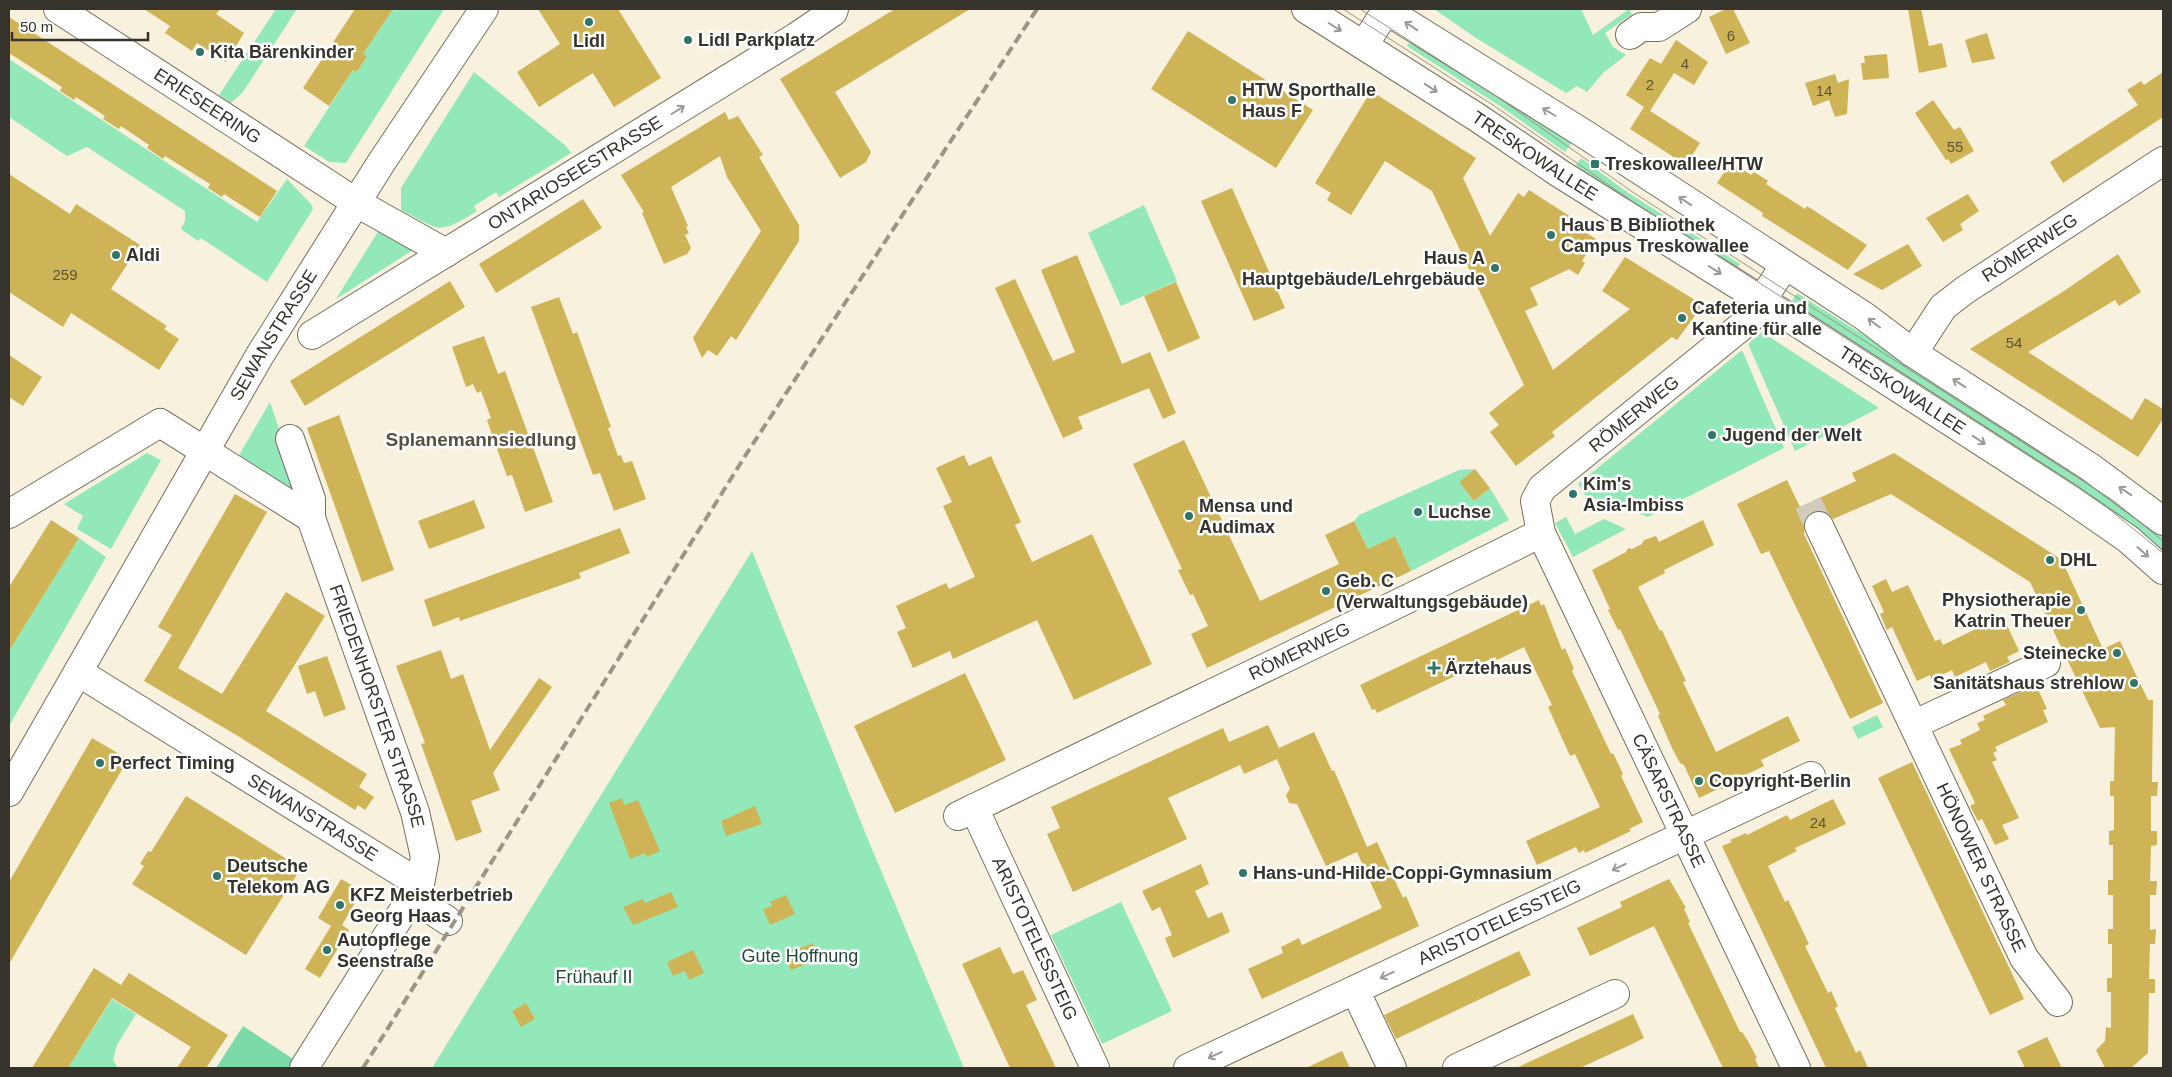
<svg xmlns="http://www.w3.org/2000/svg" width="2172" height="1077" viewBox="0 0 2172 1077" font-family="Arial,sans-serif">
<style>
.green{fill:#93e8b9}
.forest{fill:#7bdaa7}
.building{fill:#ceb456}
.lines{fill:none;stroke-linecap:round;stroke-linejoin:round}
.minor-tunnel{stroke:#d0cbba;stroke-width:28;stroke-dasharray:28 14;stroke-linecap:butt}
.minor-casing{stroke:#75705f;stroke-width:30}
.major-casing{stroke:#75705f;stroke-width:30}
.minor{stroke:#fff;stroke-width:28}
.major{stroke:#fff;stroke-width:28}
.tram{stroke:#9a9587;stroke-width:1}
.rail{stroke:#9a9587;stroke-width:4;stroke-dasharray:10 5;stroke-linecap:butt}
.oneway{stroke:#9a9996}
.poi-dot{fill:#317568;stroke:#fff;stroke-width:2}
.labels{text-anchor:middle;dominant-baseline:central;stroke-width:5;stroke-linejoin:round;paint-order:stroke}
.number-label{font-size:15px;fill:#5c5336}
.poi-label{font-size:18px;font-weight:bold;fill:#36332c;stroke:#fff;text-anchor:start}
.street-label{font-size:18px;fill:#36332c;stroke:#fff}
.park-label{font-size:18px;fill:#224a35;stroke:#fff}
.neighbourhood-label{font-size:19px;font-weight:bold;fill:#565140;stroke:#fff}
</style>
<rect width="100%" height="100%" fill="#f7f1dd"/>
<path class="green" d="M276,9H297L243,92L231,103L219,95Z
M393,9L396,11L398,9H444L346,163L329,162L304,146L353,70L357,72L367,56L363,54Z
M1434,9H1581L1593,35L1629,9L1632,14L1605,33L1613,47L1626,55L1603,73L1587,92L1577,86L1566,93L1476,38Z
M1417,40L1575,138L1565,152L1503,108L1407,46L1409,43L1414,45Z
M9,59L257,222L287,179L311,204L313,209L267,282L201,238L198,241L181,229L185,221V211L87,147L67,156L9,117Z
M474,72L566,146L571,153L499,197L496,192L474,206L477,211C437,236 440,230 401,210V188Z
M1581,158L1627,192L1740,264L1737,268L1732,264L1728,269L1576,175L1580,169L1576,165Z
M1144,205L1177,281L1121,306L1088,233Z
M379,230L416,248L336,299Z
M1797,293L2048,451L2163,533V559L1788,307Z
M1762,332L1879,408L1795,451L1748,344Z
M1742,350L1784,448L1648,517L1585,495L1578,484Z
M270,402L302,497L238,457Z
M147,453L161,460L111,549L77,529L83,516L64,504Z
M1475,469L1459,482L1474,501L1490,488L1509,520L1411,571L1395,536L1368,549L1354,521L1359,515L1459,470Z
M1566,517L1575,534L1604,519L1626,529L1573,557L1555,523Z
M79,538L106,557L9,726V651Z
M752,551L869,842L964,1068H432Z
M1877,715L1883,727L1858,739L1852,727Z
M1121,902L1172,1011L1102,1044L1051,935Z
M112,999L136,1014L117,1045L113,1060L118,1068H68Z"/>
<path class="forest" d="M243,1026L299,1063L295,1068H216Z"/>
<path class="building" d="M144,9H220L216,14L244,33L226,62L197,43L192,51L165,33L170,26Z
M355,9H393L363,54L367,56L357,72L353,70L329,106L303,88Z
M538,9H618L661,78L614,107L593,73L539,107L517,72L560,44Z
M895,9H970L835,92L871,152L866,162L840,178L780,79Z
M1726,9H1733L1750,43L1726,54L1709,17Z
M1908,9H1921L1929,46L1942,43L1947,67L1919,73Z
M9,17L277,191L260,217L224,194L222,197L208,188L210,184L165,156L163,159L147,148L149,145L121,126L119,129L103,119L105,116L76,97L74,100L60,91L62,87L9,53Z
M1188,31L1313,110L1276,168L1151,89Z
M1987,33L1995,59L1972,63L1965,40Z
M1676,40L1708,62L1694,85L1674,73L1650,111L1626,95L1650,58L1661,64Z
M1887,54L1889,78L1863,80L1861,63H1865L1864,56Z
M2163,72V117L2063,183L2050,162L2138,105L2127,90L2141,81L2144,85Z
M1835,74L1838,83L1849,79L1847,114L1835,117L1829,100L1813,106L1805,83Z
M1371,91L1476,158L1463,178L1490,236L1518,193L1524,197L1529,190L1585,226L1582,230L1596,239L1582,261L1585,263L1578,275L1569,269L1530,288L1538,305L1525,311L1553,370L1630,309L1602,291L1625,257L1703,305L1677,340L1672,337L1552,432L1555,436L1516,466L1490,432L1499,425L1489,413L1524,385L1432,191L1385,161L1351,215L1327,200L1331,193L1315,183Z
M1933,100L1954,130L1960,127L1974,151L1951,164L1948,159L1946,160L1915,113Z
M1644,107L1700,143L1686,165L1630,129Z
M725,112L729,120L738,116L763,155L759,157L799,225V241L736,340L731,336L717,356L708,350L702,358L693,338L761,231L727,177L720,156L671,187L688,226L686,227L689,233L685,235L691,248L687,254L664,264L642,213L644,212L621,175Z
M1731,162L1751,175L1754,172L1768,181L1766,184L1805,209L1807,206L1867,245L1848,270L1762,216L1763,213L1717,183Z
M9,174L70,214L76,204L140,245L111,289L167,326L164,329L179,339L159,370L71,313L63,327L9,292Z
M1232,188L1285,308L1254,321L1201,201Z
M1968,194L1979,211L1960,224L1963,230L1943,242L1926,218Z
M583,199L602,228L496,293L479,264Z
M1908,244L1922,266L1882,290L1853,274Z
M2118,254L2141,292L2119,306L2115,300L2028,352L2132,420L2145,398L2163,409V419L2138,457L1970,349L2061,293Z
M1077,255L1122,364L1150,352L1176,413L1163,419L1149,388L1078,417L1083,429L1063,438L995,288L1015,279L1053,361L1075,352L1041,270Z
M450,281L465,307L305,406L290,381Z
M1176,282L1200,338L1168,352L1144,296Z
M559,297L573,334L577,332L611,427L608,428L618,456L621,455L624,463L632,461L646,499L614,511L600,473L593,475L531,307Z
M484,336L498,374L505,371L553,502L525,512L512,475L507,476L497,449L487,420L491,418L481,391L477,393L473,384L466,387L452,347Z
M9,355L42,377L23,406L9,397Z
M339,415L394,570L362,582L307,428Z
M1184,440L1260,601L1339,564L1325,535L1354,521L1368,549L1395,536L1411,571L1207,668L1191,634L1208,626L1193,594L1190,595L1178,570L1182,569L1133,464Z
M1894,453L2067,563L2065,567L2103,649L2120,641L2148,700H2153L2152,782H2158L2157,796H2151V831H2157V845L2151,846L2150,881H2157L2156,895H2150V930L2156,929L2155,944H2150L2149,979H2155V993H2149L2148,1053L2131,1068H2105L2096,1050L2105,1041L2106,1027L2111,1028V992H2107V978H2112V944H2108V929H2113V895H2108V880H2113V845H2109V831L2114,830V796H2110V781H2114L2115,727L2100,728L2030,582L1891,494L1833,519L1828,513L1821,511L1812,512L1806,518L1804,534L1883,703L1850,719L1769,551L1761,554L1737,504L1787,480L1800,507L1856,481L1852,473Z
M964,455L969,466L991,456L1021,522L1015,525L1032,562L1092,534L1152,664L1074,700L1037,620L953,659L950,651L913,668L897,632L906,628L896,606L946,583L949,589L975,577L943,506L952,502L936,468Z
M1475,469L1490,488L1474,501L1459,482Z
M235,494L267,512L178,668L222,694L286,592L325,616L266,711L367,774L359,787L374,797L365,810L358,805L355,810L238,736L144,681L172,635L158,627Z
M474,500L485,528L429,549L418,521Z
M51,520L79,538L9,651V587Z
M1703,520L1714,545L1664,570L1665,573L1638,587L1660,631L1662,630L1666,639L1686,681L1683,682L1716,752L1788,716L1800,741L1761,760L1764,766L1727,784L1725,788L1716,790L1699,798L1684,765L1680,763L1673,750L1658,716L1660,714L1620,629L1618,630L1608,610L1610,609L1592,570L1626,552L1628,548L1632,549L1642,544L1644,540L1656,536L1659,542Z
M620,528L630,553L579,573L581,578L460,621L459,617L433,627L424,600Z
M1886,579L1892,592L1908,585L1935,641L1940,639L1943,645L1986,624L1989,629L2005,621L2019,651L2007,657L2010,662L1990,671L1986,662L1955,677L1952,670L1932,680L1930,675L1917,681L1892,627L1887,630L1880,614L1884,612L1872,586Z
M1539,600L1541,606L1544,604L1562,650L1565,648L1574,669L1572,671L1611,754L1613,753L1623,774L1621,776L1643,822L1629,829L1631,831L1585,853L1584,850L1579,853L1576,847L1537,865L1526,841L1600,807L1575,754L1570,756L1548,707L1552,705L1524,647L1497,660L1495,657L1377,713L1375,709L1372,710L1360,685Z
M441,650L451,679L463,674L490,750L539,678L552,687L493,773L500,790L471,801L482,832L456,841L421,744L425,743L396,666Z
M327,656L346,709L324,717L315,691L307,694L298,666Z
M965,673L1006,760L895,813L854,726Z
M2036,685L2047,709L2043,710L2048,722L1995,747L1997,751L1993,753L1997,760L1992,762L2019,818L2002,825L2009,839L1995,845L1982,819L1978,821L1970,806L1975,803L1949,749L1962,744L1960,740L1980,730L1977,723L1985,720L1983,716L2006,705L2003,700Z
M1268,725L1279,748L1314,732L1332,771L1334,770L1367,847L1377,842L1403,898L1406,896L1419,926L1262,999L1248,969L1283,953L1281,947L1299,938L1302,945L1382,908L1357,852L1326,866L1297,804L1289,803L1286,795L1290,789L1277,759L1244,774L1240,765L1168,798L1187,839L1073,892L1047,834L1060,828L1051,807L1223,728L1229,742Z
M92,738L128,759L9,964V882Z
M1912,762L2024,999L1990,1015L1878,778Z
M186,796L301,868L246,955L132,884L144,866L140,864L148,851L151,852Z
M622,798L624,805L638,800L660,851L647,857L645,853L630,859L609,803Z
M1833,799L1846,824L1795,848L1797,851L1768,866L1785,902L1788,900L1809,944L1805,946L1828,993L1831,991L1838,1006L1835,1008L1856,1053L1860,1050L1868,1068H1826L1722,846L1732,842L1730,840L1746,833L1747,835L1787,815L1790,820Z
M755,806L762,824L726,836L721,821Z
M1201,864L1209,884L1195,891L1208,918L1222,912L1230,932L1173,958L1165,938L1172,935L1160,907L1152,911L1142,891Z
M341,879L362,891L342,925L349,930L320,978L305,969L331,926L318,918Z
M1669,879L1686,908L1684,909L1690,922L1688,923L1740,1032H1742L1748,1041L1757,1058L1755,1059L1759,1068H1723L1654,926L1590,956L1577,928L1622,907L1620,902Z
M671,892L678,907L633,925L623,907L643,899L645,903Z
M786,895L795,914L770,925L763,909L772,906L770,902Z
M813,943L819,959L791,970L784,955Z
M1000,947L1013,974L1023,970L1037,1000L1026,1005L1056,1068H1010L962,964Z
M693,950L704,973L689,980L685,971L673,976L667,962Z
M1519,951L1531,975L1396,1039L1384,1015Z
M94,968L121,985L129,973L228,1035L206,1068H177L191,1047L112,998L68,1068H32Z
M526,1003L535,1019L521,1027L512,1011Z
M1633,1014L1644,1038L1630,1045L1580,1068H1516Z
M2047,1037L2062,1068H2025L2017,1051Z
M1342,1051L1350,1068H1306Z"/>
<g class="lines">
<path class="minor-tunnel" d="M1808,503L1819,526"/>
<defs>
<g id="minor">
<path id="s1" d="M58,9L357,203L446,253"/>
<path d="M1630,35L1641,27H1659L1687,9"/>
<path d="M1364,45L1387,9"/>
<path id="s2" d="M1785,265L1748,321L1542,488L1535,501L1541,533L1796,1068"/>
<path id="s3" d="M312,335L796,37L833,12L834,9"/>
<path id="s4" d="M1913,353L1943,307L1965,290L2163,161"/>
<path id="s5" d="M290,439L311,499V518L415,812L425,857L420,884L304,1068"/>
<path d="M9,514L160,423L311,518"/>
<path id="s6" d="M1819,526L2024,958L2058,1002"/>
<path id="s7" d="M78,672L420,884"/>
<path d="M1915,724L2046,663"/>
<path id="s8" d="M9,792L260,355L381,163L484,9"/>
<path id="s9" d="M974,808L1095,1068"/>
<path id="s10" d="M958,816C1152,721 1348,630 1541,533"/>
<path d="M412,897L448,921"/>
<path d="M1355,990L1392,1068"/>
<path id="s11" d="M1188,1068L1811,776"/>
<path d="M1457,1068L1615,994"/>
</g>
<g id="major">
<path id="s12" d="M1306,9L1478,118L1559,173L1762,300L2066,496L2128,539L2163,570"/>
<path d="M1384,9L1586,135L1864,316L1913,353L2090,467L2163,521"/>
</g>
</defs>
<use href="#minor" class="minor-casing"/>
<use href="#major" class="major-casing"/>
<use href="#minor" class="minor"/>
<use href="#major" class="major"/>
<path class="tram" d="M1343,9L1493,105L1629,199L2077,487L2109,509L2163,553
M1360,9L1499,98L1634,193L2114,501L2163,541"/>
<path class="rail" d="M363,1068L747,453L1037,9"/>
</g>
<defs><path id="oneway-shaft" d="M-6 0H5M1.5-3L5.5 0L1.5 3" fill="none" stroke-width="1.6" stroke-linecap="round" stroke-linejoin="round" transform="scale(1.25)"/></defs>
<g class="oneway">
<use href="#oneway-shaft" transform="translate(1411 26) rotate(-147)"/>
<use href="#oneway-shaft" transform="translate(1335 27) rotate(32)"/>
<use href="#oneway-shaft" transform="translate(1431 88) rotate(33)"/>
<use href="#oneway-shaft" transform="translate(678 110) rotate(-32)"/>
<use href="#oneway-shaft" transform="translate(1549 112) rotate(-150)"/>
<use href="#oneway-shaft" transform="translate(1685 201) rotate(-146)"/>
<use href="#oneway-shaft" transform="translate(1715 270) rotate(32)"/>
<use href="#oneway-shaft" transform="translate(1874 323) rotate(-143)"/>
<use href="#oneway-shaft" transform="translate(1959 383) rotate(-147)"/>
<use href="#oneway-shaft" transform="translate(1979 440) rotate(33)"/>
<use href="#oneway-shaft" transform="translate(2125 491) rotate(-146)"/>
<use href="#oneway-shaft" transform="translate(2143 552) rotate(42)"/>
<use href="#oneway-shaft" transform="translate(1619 867) rotate(155)"/>
<use href="#oneway-shaft" transform="translate(1387 975) rotate(155)"/>
<use href="#oneway-shaft" transform="translate(1215 1055) rotate(155)"/>
</g>
<g class="poi-dot">
<circle cx="589" cy="22" r="5"/>
<circle cx="688" cy="40" r="5"/>
<circle cx="200" cy="52" r="5"/>
<circle cx="1232" cy="100" r="5"/>
<rect x="1590" y="159" width="10" height="10" rx="2.5"/>
<circle cx="1551" cy="235" r="5"/>
<circle cx="116" cy="255" r="5"/>
<circle cx="1495" cy="268" r="5"/>
<circle cx="1682" cy="318" r="5"/>
<circle cx="1712" cy="435" r="5"/>
<circle cx="1573" cy="494" r="5"/>
<circle cx="1418" cy="512" r="5"/>
<circle cx="1189" cy="516" r="5"/>
<circle cx="2050" cy="560" r="5"/>
<circle cx="1326" cy="591" r="5"/>
<circle cx="2081" cy="610" r="5"/>
<circle cx="2117" cy="653" r="5"/>
<path d="M1431.5 660.5h5v5h5v5h-5v5h-5v-5h-5v-5h5z"/>
<circle cx="2134" cy="683" r="5"/>
<circle cx="100" cy="763" r="5"/>
<circle cx="1699" cy="781" r="5"/>
<circle cx="1243" cy="873" r="5"/>
<circle cx="217" cy="876" r="5"/>
<circle cx="340" cy="905" r="5"/>
<circle cx="327" cy="950" r="5"/>
</g>
<g class="labels">
<g class="number-label">
<text x="1731" y="35">6</text>
<text x="1685" y="63">4</text>
<text x="1650" y="84">2</text>
<text x="1824" y="90">14</text>
<text x="1955" y="146">55</text>
<text x="65" y="274">259</text>
<text x="2014" y="342">54</text>
<text x="1818" y="822">24</text>
</g>
<g class="poi-label">
<text x="698" y="40">Lidl Parkplatz</text>
<text x="589" y="41" text-anchor="middle">Lidl</text>
<text x="210" y="52">Kita Bärenkinder</text>
<text x="1242" y="90">HTW Sporthalle<tspan x="1242" dy="21">Haus F</tspan></text>
<text x="1605" y="164">Treskowallee/HTW</text>
<text x="1561" y="225">Haus B Bibliothek<tspan x="1561" dy="21">Campus Treskowallee</tspan></text>
<text x="126" y="255">Aldi</text>
<text x="1485" y="258" text-anchor="end">Haus A<tspan x="1485" dy="21">Hauptgebäude/Lehrgebäude</tspan></text>
<text x="1692" y="308">Cafeteria und<tspan x="1692" dy="21">Kantine für alle</tspan></text>
<text x="1722" y="435">Jugend der Welt</text>
<text x="1583" y="484">Kim's<tspan x="1583" dy="21">Asia-Imbiss</tspan></text>
<text x="1199" y="506">Mensa und<tspan x="1199" dy="21">Audimax</tspan></text>
<text x="1428" y="512">Luchse</text>
<text x="2060" y="560">DHL</text>
<text x="1336" y="581">Geb. C<tspan x="1336" dy="21">(Verwaltungsgebäude)</tspan></text>
<text x="2071" y="600" text-anchor="end">Physiotherapie<tspan x="2071" dy="21">Katrin Theuer</tspan></text>
<text x="2107" y="653" text-anchor="end">Steinecke</text>
<text x="1445" y="668">Ärztehaus</text>
<text x="2124" y="683" text-anchor="end">Sanitätshaus strehlow</text>
<text x="110" y="763">Perfect Timing</text>
<text x="1709" y="781">Copyright-Berlin</text>
<text x="227" y="866">Deutsche<tspan x="227" dy="21">Telekom AG</tspan></text>
<text x="1253" y="873">Hans-und-Hilde-Coppi-Gymnasium</text>
<text x="350" y="895">KFZ Meisterbetrieb<tspan x="350" dy="21">Georg Haas</tspan></text>
<text x="337" y="940">Autopflege<tspan x="337" dy="21">Seenstraße</tspan></text>
</g>
<g class="street-label">
<text stroke="none"><textPath href="#s1" startOffset="178">ERIESEERING</textPath></text>
<text stroke="none"><textPath href="#s12" startOffset="272">TRESKOWALLEE</textPath></text>
<text stroke="none"><textPath href="#s3" startOffset="309">ONTARIOSEESTRASSE</textPath></text>
<text stroke="none"><textPath href="#s4" startOffset="160">RÖMERWEG</textPath></text>
<text stroke="none"><textPath href="#s8" startOffset="528">SEWANSTRASSE</textPath></text>
<text stroke="none"><textPath href="#s12" startOffset="708">TRESKOWALLEE</textPath></text>
<text transform="translate(1634 414) rotate(-39)">RÖMERWEG</text>
<text stroke="none"><textPath href="#s10" startOffset="379">RÖMERWEG</textPath></text>
<text stroke="none"><textPath href="#s5" startOffset="282">FRIEDENHORSTER STRASSE</textPath></text>
<text stroke="none"><textPath href="#s2" startOffset="676">CÄSARSTRASSE</textPath></text>
<text stroke="none"><textPath href="#s7" startOffset="276">SEWANSTRASSE</textPath></text>
<text stroke="none"><textPath href="#s6" startOffset="378">HÖNOWER STRASSE</textPath></text>
<text stroke="none"><textPath href="#s11" startOffset="344">ARISTOTELESSTEIG</textPath></text>
<text stroke="none"><textPath href="#s9" startOffset="144">ARISTOTELESSTEIG</textPath></text>
</g>
<g class="park-label">
<text x="800" y="956">Gute Hoffnung</text>
<text x="594" y="977">Frühauf II</text>
</g>
<g class="neighbourhood-label">
<text x="481" y="439">Splanemannsiedlung</text>
</g>
</g>
<rect width="2172" height="1077" fill="none" stroke="#36332c" stroke-width="20"/>
<path d="M12 32v8h136v-8" fill="none" stroke="#36332c" stroke-width="2.5"/>
<text x="20" y="32" font-size="15" fill="#36332c" stroke="#ffffff" stroke-width="4" paint-order="stroke">50 m</text>
</svg>
